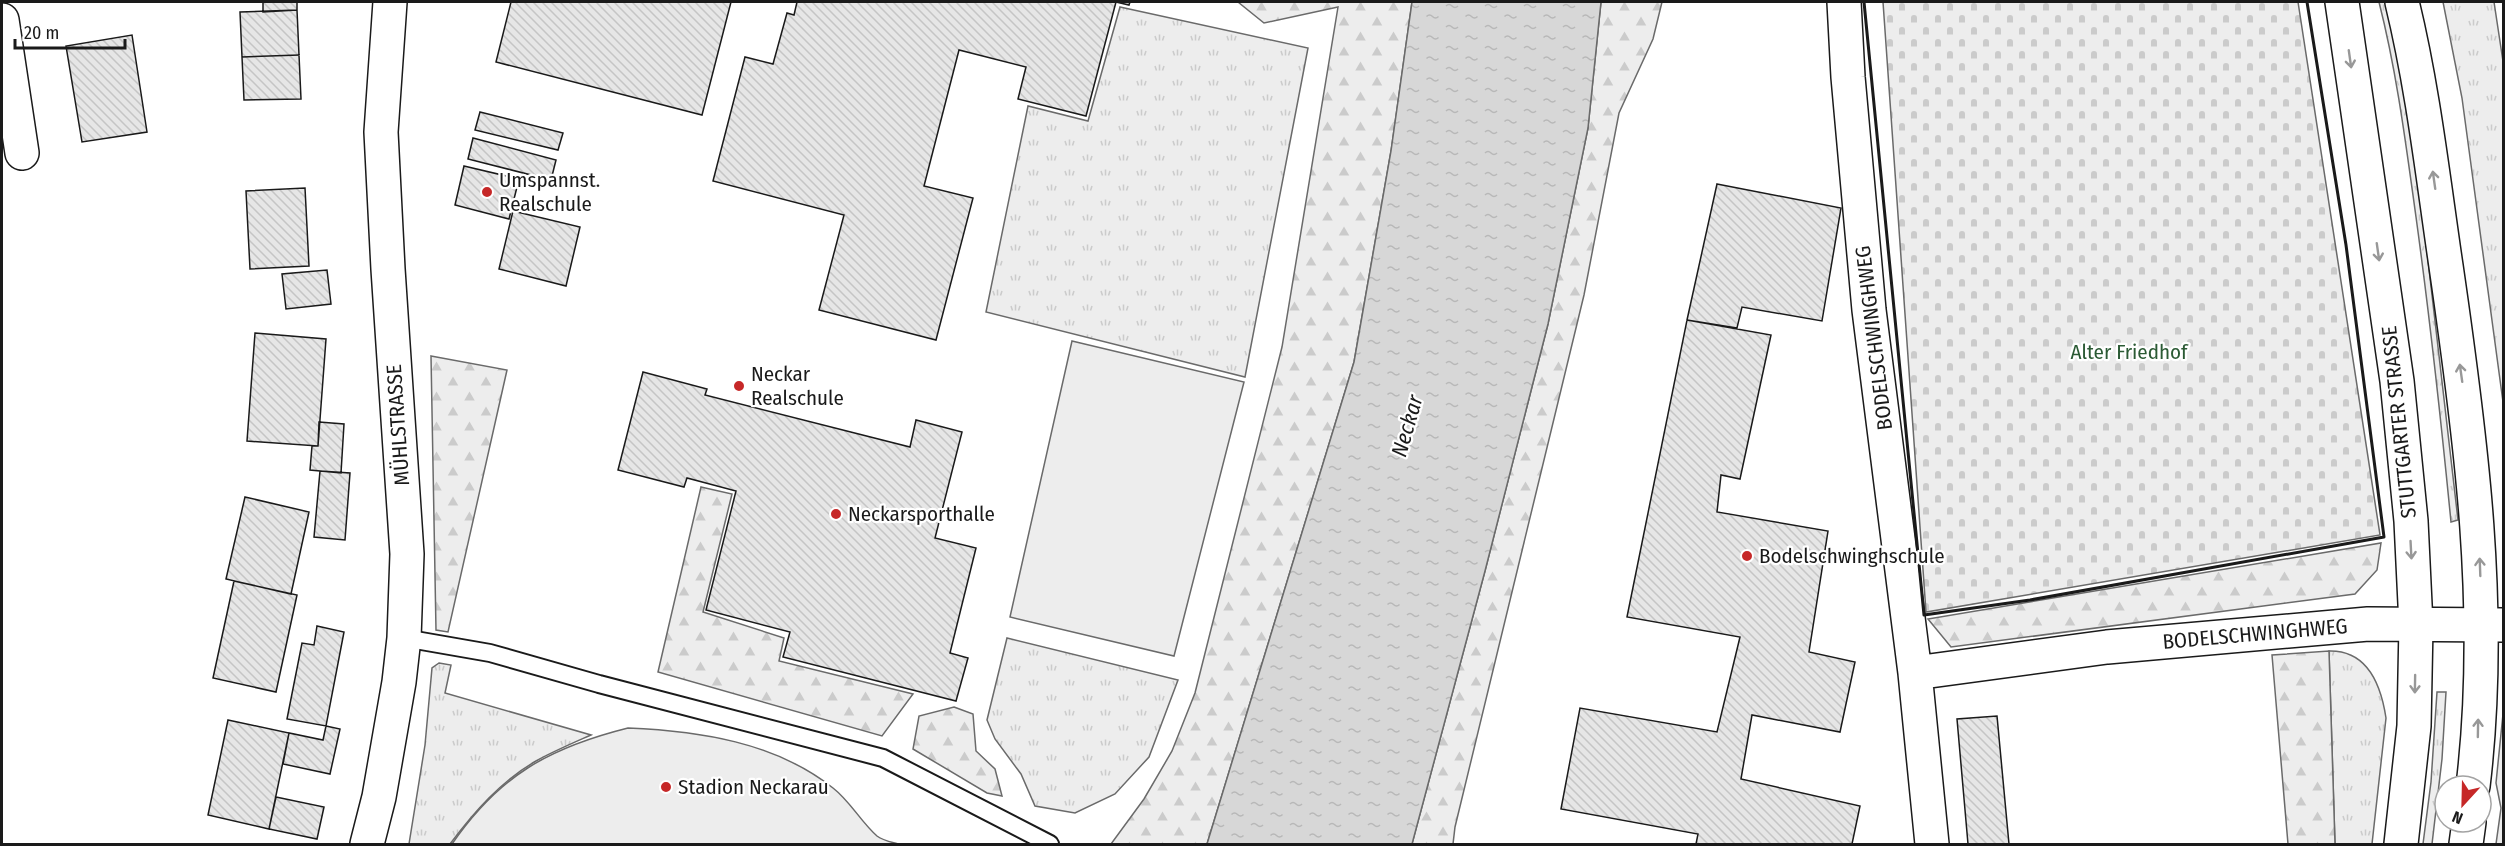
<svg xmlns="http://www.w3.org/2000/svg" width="2505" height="846" viewBox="0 0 2505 846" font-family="'Fira Sans Condensed',sans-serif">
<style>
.grass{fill:url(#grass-tufts);stroke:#6a6a6a;stroke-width:1.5}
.forest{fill:url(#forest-firs);stroke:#6a6a6a;stroke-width:1.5}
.cemetery{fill:url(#cemetery-stones);stroke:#6a6a6a;stroke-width:1.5}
.pitch{fill:#ededed;stroke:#6a6a6a;stroke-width:1.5}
.water{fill:url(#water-ripples);stroke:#6a6a6a;stroke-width:1.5}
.building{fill:url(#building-back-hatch);stroke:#1a1a1a;stroke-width:1.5}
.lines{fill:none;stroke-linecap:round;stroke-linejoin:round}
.service-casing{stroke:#1a1a1a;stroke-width:20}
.minor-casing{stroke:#1a1a1a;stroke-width:36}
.primary-casing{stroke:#1a1a1a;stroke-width:36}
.service{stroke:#fff;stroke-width:16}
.minor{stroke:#fff;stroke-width:33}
.primary{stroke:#fff;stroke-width:33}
.wall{stroke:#1a1a1a;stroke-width:3}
.oneway{stroke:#989898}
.poi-dot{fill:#c62828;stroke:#fff;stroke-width:2}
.labels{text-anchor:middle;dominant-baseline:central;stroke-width:4.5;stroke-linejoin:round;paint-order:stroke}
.poi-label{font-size:21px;fill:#1a1a1a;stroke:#fff;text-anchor:start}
.street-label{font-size:21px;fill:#1a1a1a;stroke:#fff}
.park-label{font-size:21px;fill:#2b5a34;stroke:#fff}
.water-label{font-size:22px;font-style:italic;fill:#1a1a1a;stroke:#fff}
</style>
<defs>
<pattern id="grass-tufts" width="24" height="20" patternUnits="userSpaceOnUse" patternTransform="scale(1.5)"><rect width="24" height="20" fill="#ededed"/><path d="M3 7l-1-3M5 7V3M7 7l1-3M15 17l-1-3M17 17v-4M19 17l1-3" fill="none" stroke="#cbcbcb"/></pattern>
<pattern id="forest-firs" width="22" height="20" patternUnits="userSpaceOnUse" patternTransform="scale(1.5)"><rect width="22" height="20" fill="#ededed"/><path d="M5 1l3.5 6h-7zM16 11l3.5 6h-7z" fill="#cbcbcb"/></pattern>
<pattern id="cemetery-stones" width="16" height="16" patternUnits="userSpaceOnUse" patternTransform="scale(1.5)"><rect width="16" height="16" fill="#ededed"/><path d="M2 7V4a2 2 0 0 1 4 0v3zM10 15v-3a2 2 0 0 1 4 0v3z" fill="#cbcbcb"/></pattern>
<pattern id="water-ripples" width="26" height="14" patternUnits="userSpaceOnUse" patternTransform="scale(1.5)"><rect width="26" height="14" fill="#d7d7d7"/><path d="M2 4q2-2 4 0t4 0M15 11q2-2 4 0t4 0" fill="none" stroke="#b8b8b8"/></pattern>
<pattern id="building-back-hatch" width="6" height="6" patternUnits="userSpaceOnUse" patternTransform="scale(1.5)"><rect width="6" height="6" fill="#e6e6e6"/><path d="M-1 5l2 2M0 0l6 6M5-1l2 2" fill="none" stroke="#c5c5c5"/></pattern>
</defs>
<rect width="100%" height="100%" fill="#fff"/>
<path class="grass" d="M2379,2H2389L2412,122L2458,520L2451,522C2441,420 2430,319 2416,217C2406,145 2397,73 2379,2Z
M2443,2H2494L2504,68L2503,402L2462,98Z
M1120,7L1308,48L1245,377L986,312L1028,106L1088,121Z
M1007,638L1178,680L1149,757L1115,794L1075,813L1035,806L1021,774L995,739L987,720Z
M2329,651C2368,650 2381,685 2386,718L2372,844H2335Z
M439,663L451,665L445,693L591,735C573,743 554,751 536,761C501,781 474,812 450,844H409L425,745L432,668Z
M2437,692H2446L2442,759L2432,844H2423L2431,782Z
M2503,714V844H2496L2501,808L2496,783Z"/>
<path class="forest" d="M1238,2H1412L1391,151L1354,362L1207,844H1111L1144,799L1172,751L1195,693L1282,347L1338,7L1264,23Z
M1601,2H1662L1653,39L1619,113L1584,295L1455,827L1453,844H1412L1485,571L1548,324L1588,128Z
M431,356L507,370L448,632L436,630Z
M701,487L732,494L703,612L784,638L779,661L913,694L882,736L658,672Z
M2381,543L2377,570L2355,594L1951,647L1928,619Z
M2329,651L2335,844H2288L2272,655Z
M954,707L973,714L976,751L995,769L1002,796L987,793L913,749L919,716Z"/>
<path class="cemetery" d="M1883,2H2298L2380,535L1926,612Z"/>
<path class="pitch" d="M1072,341L1244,382L1174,656L1010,617Z
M628,728C699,731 775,742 833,788C850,801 861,822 877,836C882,840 891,842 898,844H452C499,776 548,748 628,728Z"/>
<path class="water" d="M1412,2H1601L1588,128L1548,324L1485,571L1412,844H1207L1354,362L1391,151Z"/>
<path class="building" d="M263,2H297V10L263,12Z
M511,2H731L702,115L496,62Z
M797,2H1130L1129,5L1116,2L1086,116L1018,99L1026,67L959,50L924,186L973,198L936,340L819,310L844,215L713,181L745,57L773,64L787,13L794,15Z
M297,10L299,55L242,57L240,12Z
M132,35L147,132L82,142L66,46Z
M299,55L301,99L244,100L242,57Z
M480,112L563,133L558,150L475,130Z
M473,138L556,160L551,180L468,159Z
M464,166L519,179L509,219L455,205Z
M1717,184L1841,208L1822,321L1742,307L1737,328L1687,320Z
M305,188L309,266L250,269L246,191Z
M513,211L580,227L566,286L499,269Z
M327,270L331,304L286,309L282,274Z
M1687,320L1771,335L1740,479L1721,475L1717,512L1828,531L1809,652L1855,662L1840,732L1752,715L1741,779L1860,806L1852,844H1696L1698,834L1561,809L1580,708L1717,732L1740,637L1627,617Z
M255,333L326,339L318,446L247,441Z
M643,372L707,389L705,395L910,447L916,420L962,432L935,538L976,548L950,653L968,658L956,701L783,657L790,632L706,610L736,491L687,478L684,487L618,470Z
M319,422L344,424L341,473L310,470L312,446H318Z
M320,471L350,473L345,540L314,537Z
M245,497L309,512L291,594L226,579Z
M234,581L297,595L276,692L213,678Z
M317,626L344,632L326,726L287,719L302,643L314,645Z
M1997,716L2009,844H1968L1957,719Z
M228,720L289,733L269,829L208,815Z
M326,726L340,729L330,774L283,764L289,733L323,740Z
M276,797L324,807L317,839L269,829Z"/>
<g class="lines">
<defs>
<path id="service" d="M404,638L490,653L599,684L883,758L1050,844"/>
<path id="minor" d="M1844,2L1848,77L1869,310L1915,673L1932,844
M2,20L22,153
M1915,673L2107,647L2368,624L2504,625
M367,844L379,797L399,682L404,638L407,554L388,269L381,132L390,2"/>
<path id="primary" d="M2342,2L2397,381L2411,521L2416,625L2414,726L2401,844
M2402,2C2423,88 2433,178 2446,266C2471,438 2494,612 2473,786
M2466,844L2469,822"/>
</defs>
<use href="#service" class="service-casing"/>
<use href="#minor" class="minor-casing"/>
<use href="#primary" class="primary-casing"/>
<use href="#service" class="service"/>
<use href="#minor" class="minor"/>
<use href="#primary" class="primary"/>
<path class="wall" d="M1864,2L1924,615L2030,600L2384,537L2346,245L2307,2"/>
</g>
<defs><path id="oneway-shaft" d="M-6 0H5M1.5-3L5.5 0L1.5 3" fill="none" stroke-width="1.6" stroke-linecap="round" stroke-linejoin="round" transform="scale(1.5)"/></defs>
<g class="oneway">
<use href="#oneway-shaft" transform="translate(2350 59) rotate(82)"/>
<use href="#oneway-shaft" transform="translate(2434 180) rotate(-98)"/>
<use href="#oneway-shaft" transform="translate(2378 252) rotate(82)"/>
<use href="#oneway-shaft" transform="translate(2461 373) rotate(-98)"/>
<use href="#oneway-shaft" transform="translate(2411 550) rotate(87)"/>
<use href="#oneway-shaft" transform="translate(2480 567) rotate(-92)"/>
<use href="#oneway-shaft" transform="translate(2415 684) rotate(91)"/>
<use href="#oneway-shaft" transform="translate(2478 728) rotate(-89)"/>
</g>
<g class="poi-dot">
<circle cx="487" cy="192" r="6"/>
<circle cx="739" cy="386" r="6"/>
<circle cx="836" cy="514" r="6"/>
<circle cx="1747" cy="556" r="6"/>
<circle cx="666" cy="787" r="6"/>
</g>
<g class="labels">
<g class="poi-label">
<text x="499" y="180">Umspannst.<tspan x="499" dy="24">Realschule</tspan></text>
<text x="751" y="374">Neckar<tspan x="751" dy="24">Realschule</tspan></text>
<text x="848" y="514">Neckarsporthalle</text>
<text x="1759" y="556">Bodelschwinghschule</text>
<text x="678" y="787">Stadion Neckarau</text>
</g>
<g class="street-label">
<text transform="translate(1874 338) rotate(-97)">BODELSCHWINGHWEG</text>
<text transform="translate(2399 422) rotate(-96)">STUTTGARTER STRASSE</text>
<text transform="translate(398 425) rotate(-94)">MÜHLSTRASSE</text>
<text transform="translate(2255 634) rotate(-5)">BODELSCHWINGHWEG</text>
</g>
<g class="park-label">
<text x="2129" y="352">Alter Friedhof</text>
</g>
<g class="water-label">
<text transform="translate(1407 426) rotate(-74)">Neckar</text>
</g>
</g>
<rect width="2505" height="846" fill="none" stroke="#1a1a1a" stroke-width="6"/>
<g transform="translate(2463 804) rotate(202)"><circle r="28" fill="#ffffff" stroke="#a3a3a3" stroke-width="1.5"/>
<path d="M0-4.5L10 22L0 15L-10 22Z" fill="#c62828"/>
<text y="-9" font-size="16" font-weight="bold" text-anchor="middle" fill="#1a1a1a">N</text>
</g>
<path d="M15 39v9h110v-9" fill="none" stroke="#1a1a1a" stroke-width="3"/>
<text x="24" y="39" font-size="18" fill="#1a1a1a" stroke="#ffffff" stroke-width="4.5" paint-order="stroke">20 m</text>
</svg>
